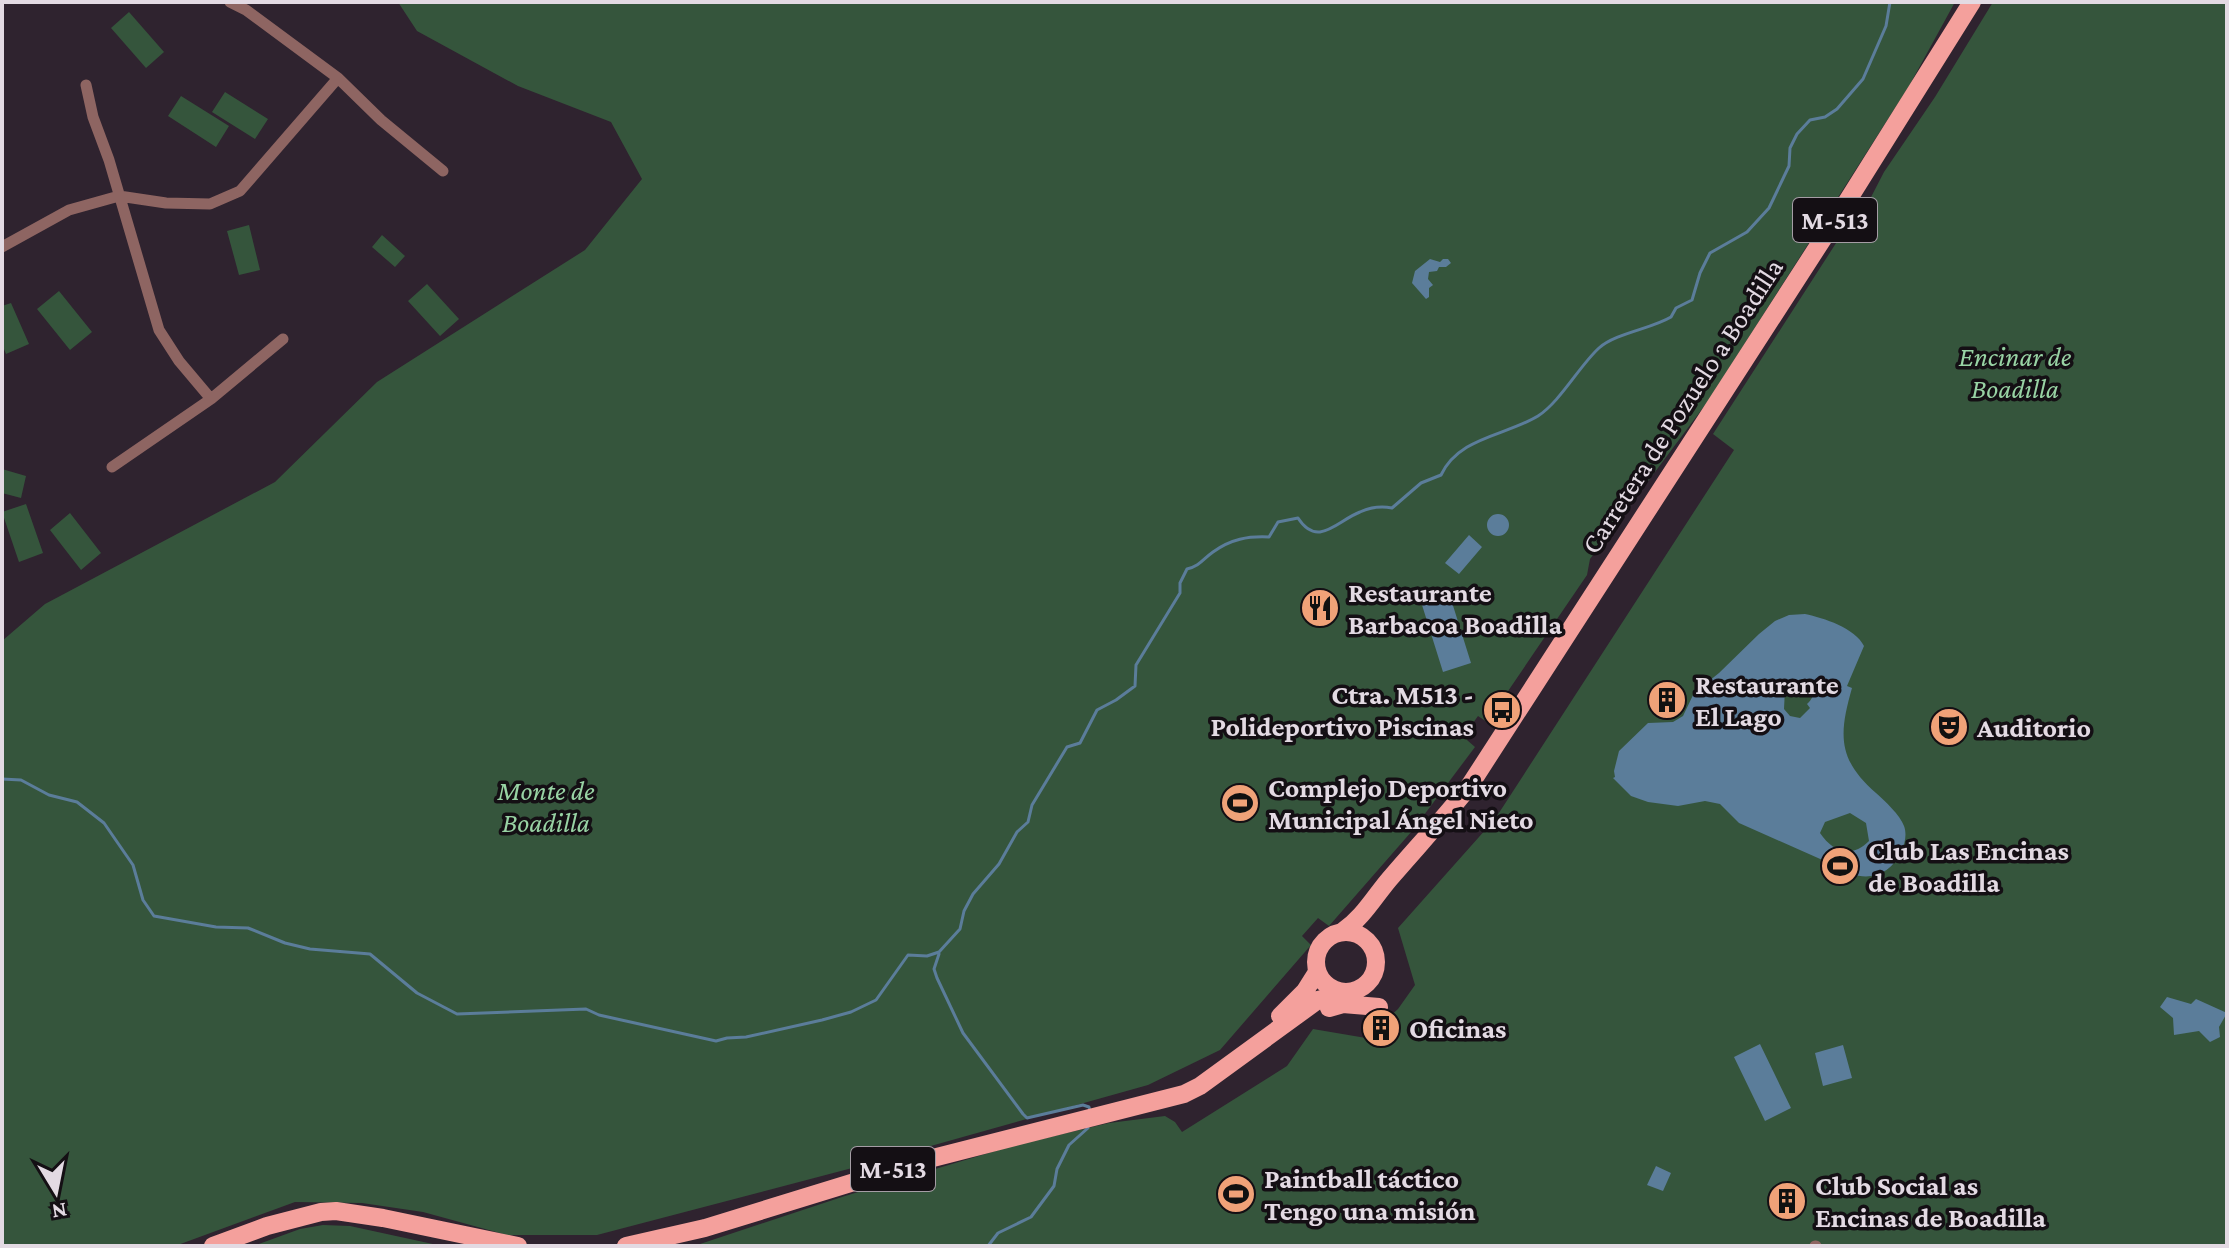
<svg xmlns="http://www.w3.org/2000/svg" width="2229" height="1248" viewBox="0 0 2229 1248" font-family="'Crimson Pro',serif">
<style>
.green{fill:#35553c}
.water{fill:#5b7d9a;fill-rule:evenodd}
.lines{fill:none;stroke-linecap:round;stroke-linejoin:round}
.stream{stroke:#5b7d9a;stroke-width:3}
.street{stroke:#8e6562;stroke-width:11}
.primary{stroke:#f4a09c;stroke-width:18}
.labels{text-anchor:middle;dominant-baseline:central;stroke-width:7;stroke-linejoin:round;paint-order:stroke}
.shield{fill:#140f14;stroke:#a59da5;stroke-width:2}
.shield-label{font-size:26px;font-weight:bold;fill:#e3dae3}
.park-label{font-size:28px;font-style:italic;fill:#98d3a4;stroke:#140f14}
.street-label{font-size:28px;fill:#e3dae3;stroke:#140f14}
.poi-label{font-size:28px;font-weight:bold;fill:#e3dae3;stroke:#140f14;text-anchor:start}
</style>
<rect width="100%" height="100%" fill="#2f232f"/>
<path class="green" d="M398,2H1955L1909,86L1708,401L1590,559L1587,575L1487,722L1478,716L1473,723V732L1467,740L1475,747L1412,831L1329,926L1318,918L1302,936L1311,945L1220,1050L1148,1085L856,1167L597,1235H507L423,1212L362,1203L295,1202L175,1246H2V641L45,604L275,482L377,382L585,250L642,179L611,122L518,86L417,31Z
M1993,2H2227V1246H694L845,1196L1012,1146L1109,1123L1165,1116L1175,1122L1182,1132L1287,1066L1313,1029L1366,1038L1398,1009L1415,985L1398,928L1495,819L1734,450L1713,434L1849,223L1862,225L1872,210L1868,203L1884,172L1935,97Z
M129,12L164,52L146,68L111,28Z
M225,92L268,119L255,139L212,112Z
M181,96L229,126L216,147L168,116Z
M249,225L260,270L239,275L227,231Z
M382,235L405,256L395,267L372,247Z
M427,284L459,319L440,336L408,301Z
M59,291L92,332L70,350L37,309Z
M11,303L29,344L6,354L2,344V306Z
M2,469L26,476L21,498L2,493Z
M26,504L43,553L19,562L2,512Z
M70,513L101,553L81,570L50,530Z
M323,1225L350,1226L442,1246H253L300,1229Z"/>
<path class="water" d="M1430,259L1440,262L1443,259H1448L1451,263L1446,267H1439L1437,271L1429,272L1428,279L1433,285L1429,288V297L1426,299L1412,283L1415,271Z
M1487 525a11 11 0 1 1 22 0a11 11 0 1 1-22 0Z
M1469,535L1482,547L1459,574L1445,563Z
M1450,596L1471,663L1443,672L1422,605Z
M1805,614C1824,618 1855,628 1864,646L1847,686L1852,688C1839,734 1837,759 1876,793C1885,801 1900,815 1904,826C1907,834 1905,843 1902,850C1889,879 1862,884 1836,866L1739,823L1720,804L1705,801L1678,806L1648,802L1631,796L1613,778L1615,777L1614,771L1619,751L1648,723L1673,722L1683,716L1694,693L1719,673L1759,634L1775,621L1789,615ZM1802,679L1811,681C1814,691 1815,697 1807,704L1810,708L1800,718L1790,716L1784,709L1785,689ZM1850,813L1866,823L1869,841C1851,859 1833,852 1820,833L1825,822Z
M2167,997L2191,1004L2196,999L2227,1013L2219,1027L2220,1037L2210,1042L2199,1031L2174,1035L2173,1018L2160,1007Z
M1760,1044L1791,1108L1765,1121L1734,1057Z
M1843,1045L1852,1078L1823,1086L1815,1053Z
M1656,1166L1671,1173L1663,1191L1647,1185Z"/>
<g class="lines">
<path class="stream" d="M2,779L21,780L49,795L77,802L104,823L133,865L143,900L154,916L216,927L248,928L285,943L310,949L370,954L417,993L457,1014L586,1009L599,1015L716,1041L727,1038L746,1037L822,1020L851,1012L876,1000L908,955L927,956L939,952L960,929L964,911L973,894L999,864L1017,832L1028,822L1032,805L1067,747L1080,743L1097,710L1116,700L1135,686L1136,665L1180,593V583L1187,569C1200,566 1203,559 1213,552C1231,539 1248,536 1269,537L1278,522L1298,518C1318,549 1338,520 1360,512C1371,507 1381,506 1392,508L1421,483L1441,475C1459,437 1505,436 1538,416C1560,402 1580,365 1599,348C1616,333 1651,329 1671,317L1676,308L1692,300L1700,273L1710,253L1747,232L1769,208L1789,166L1790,148L1797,134L1810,120L1825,117L1837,109L1863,79L1886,26L1890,2
M939,954L934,969L937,978L963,1033L1023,1114L1027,1118L1083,1105L1089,1107L1090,1111
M988,1246L998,1233L1031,1217L1054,1186L1057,1169L1069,1145L1088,1128"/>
<path class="street" d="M230,2L246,10L338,78L381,120L443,171
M86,85L93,117L109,160L159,330L179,361L211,399
M2,247L69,210L119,196L166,203L210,204L240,191L338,78
M112,467L211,399L283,339
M1815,1246H1816"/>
<path class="primary" d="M1316 962a30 30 0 1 1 60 0a30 30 0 1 1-60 0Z
M1342,932C1365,916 1375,895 1393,875C1418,846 1444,818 1468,788L1848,200L1972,2
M1329,1008L1343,1004L1379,1007
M1280,1016L1305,991L1317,972
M213,1246L267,1226L321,1212L336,1211L383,1218L518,1246
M626,1246L705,1228L929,1159L1184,1094L1200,1086L1318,1000L1349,992"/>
</g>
<defs>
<symbol id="restaurant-disc" viewBox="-11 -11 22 22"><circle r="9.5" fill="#f0a278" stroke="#140f14"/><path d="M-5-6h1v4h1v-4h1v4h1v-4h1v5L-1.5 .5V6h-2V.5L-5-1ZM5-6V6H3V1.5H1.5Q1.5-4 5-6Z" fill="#111"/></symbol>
<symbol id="building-disc" viewBox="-11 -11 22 22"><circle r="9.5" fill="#f0a278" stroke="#140f14"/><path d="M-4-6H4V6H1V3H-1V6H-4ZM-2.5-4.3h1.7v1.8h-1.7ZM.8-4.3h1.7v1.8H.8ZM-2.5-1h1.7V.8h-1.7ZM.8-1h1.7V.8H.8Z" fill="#111"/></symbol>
<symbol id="bus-disc" viewBox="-11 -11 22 22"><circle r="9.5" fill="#f0a278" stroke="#140f14"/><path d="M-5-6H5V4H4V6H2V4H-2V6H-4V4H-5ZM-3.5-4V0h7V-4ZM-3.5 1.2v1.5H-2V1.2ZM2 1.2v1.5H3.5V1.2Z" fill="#111"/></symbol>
<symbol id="theatre-disc" viewBox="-11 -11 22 22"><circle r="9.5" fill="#f0a278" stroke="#140f14"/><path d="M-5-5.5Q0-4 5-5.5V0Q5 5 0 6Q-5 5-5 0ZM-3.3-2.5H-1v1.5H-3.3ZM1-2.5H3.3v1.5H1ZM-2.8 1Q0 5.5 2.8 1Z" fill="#111"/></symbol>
<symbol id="stadium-disc" viewBox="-11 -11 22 22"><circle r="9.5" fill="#f0a278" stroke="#140f14"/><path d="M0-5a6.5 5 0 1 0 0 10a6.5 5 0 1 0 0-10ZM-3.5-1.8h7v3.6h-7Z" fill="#111"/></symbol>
</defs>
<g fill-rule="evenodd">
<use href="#restaurant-disc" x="1298" y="586" width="44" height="44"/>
<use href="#building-disc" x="1645" y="678" width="44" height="44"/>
<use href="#bus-disc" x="1480" y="688" width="44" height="44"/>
<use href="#theatre-disc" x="1927" y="705" width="44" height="44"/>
<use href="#stadium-disc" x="1218" y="781" width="44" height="44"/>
<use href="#stadium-disc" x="1818" y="844" width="44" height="44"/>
<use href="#building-disc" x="1359" y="1006" width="44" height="44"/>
<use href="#stadium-disc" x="1214" y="1172" width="44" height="44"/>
<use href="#building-disc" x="1765" y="1179" width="44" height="44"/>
</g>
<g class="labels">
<g class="shield">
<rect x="1793" y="198" width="84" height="44" rx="6"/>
<rect x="851" y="1147" width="84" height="44" rx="6"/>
</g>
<g class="shield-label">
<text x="1835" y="220">M-513</text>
<text x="893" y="1169">M-513</text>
</g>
<g class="park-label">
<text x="2015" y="356">Encinar de<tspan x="2015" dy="32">Boadilla</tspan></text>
<text x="546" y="790">Monte de<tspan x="546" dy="32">Boadilla</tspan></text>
</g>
<g class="street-label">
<text transform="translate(1682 406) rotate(-57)">Carretera de Pozuelo a Boadilla</text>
</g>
<g class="poi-label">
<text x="1348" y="592">Restaurante<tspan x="1348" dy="32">Barbacoa Boadilla</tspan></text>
<text x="1695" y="684">Restaurante<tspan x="1695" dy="32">El Lago</tspan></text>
<text x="1474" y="694" text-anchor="end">Ctra. M513 -<tspan x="1474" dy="32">Polideportivo Piscinas</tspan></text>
<text x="1977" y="727">Auditorio</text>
<text x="1268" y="787">Complejo Deportivo<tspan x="1268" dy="32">Municipal Ángel Nieto</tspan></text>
<text x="1868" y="850">Club Las Encinas<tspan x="1868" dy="32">de Boadilla</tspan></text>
<text x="1409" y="1028">Oficinas</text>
<text x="1264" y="1178">Paintball táctico<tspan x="1264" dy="32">Tengo una misión</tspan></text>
<text x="1815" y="1185">Club Social as<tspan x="1815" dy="32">Encinas de Boadilla</tspan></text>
</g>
</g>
<rect width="2229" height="1248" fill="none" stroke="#e3dae3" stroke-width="8"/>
<g transform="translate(56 1192) rotate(170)" stroke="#140f14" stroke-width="6" paint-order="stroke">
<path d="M0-6L14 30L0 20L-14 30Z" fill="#e3dae3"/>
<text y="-12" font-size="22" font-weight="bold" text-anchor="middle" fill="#e3dae3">N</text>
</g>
</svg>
